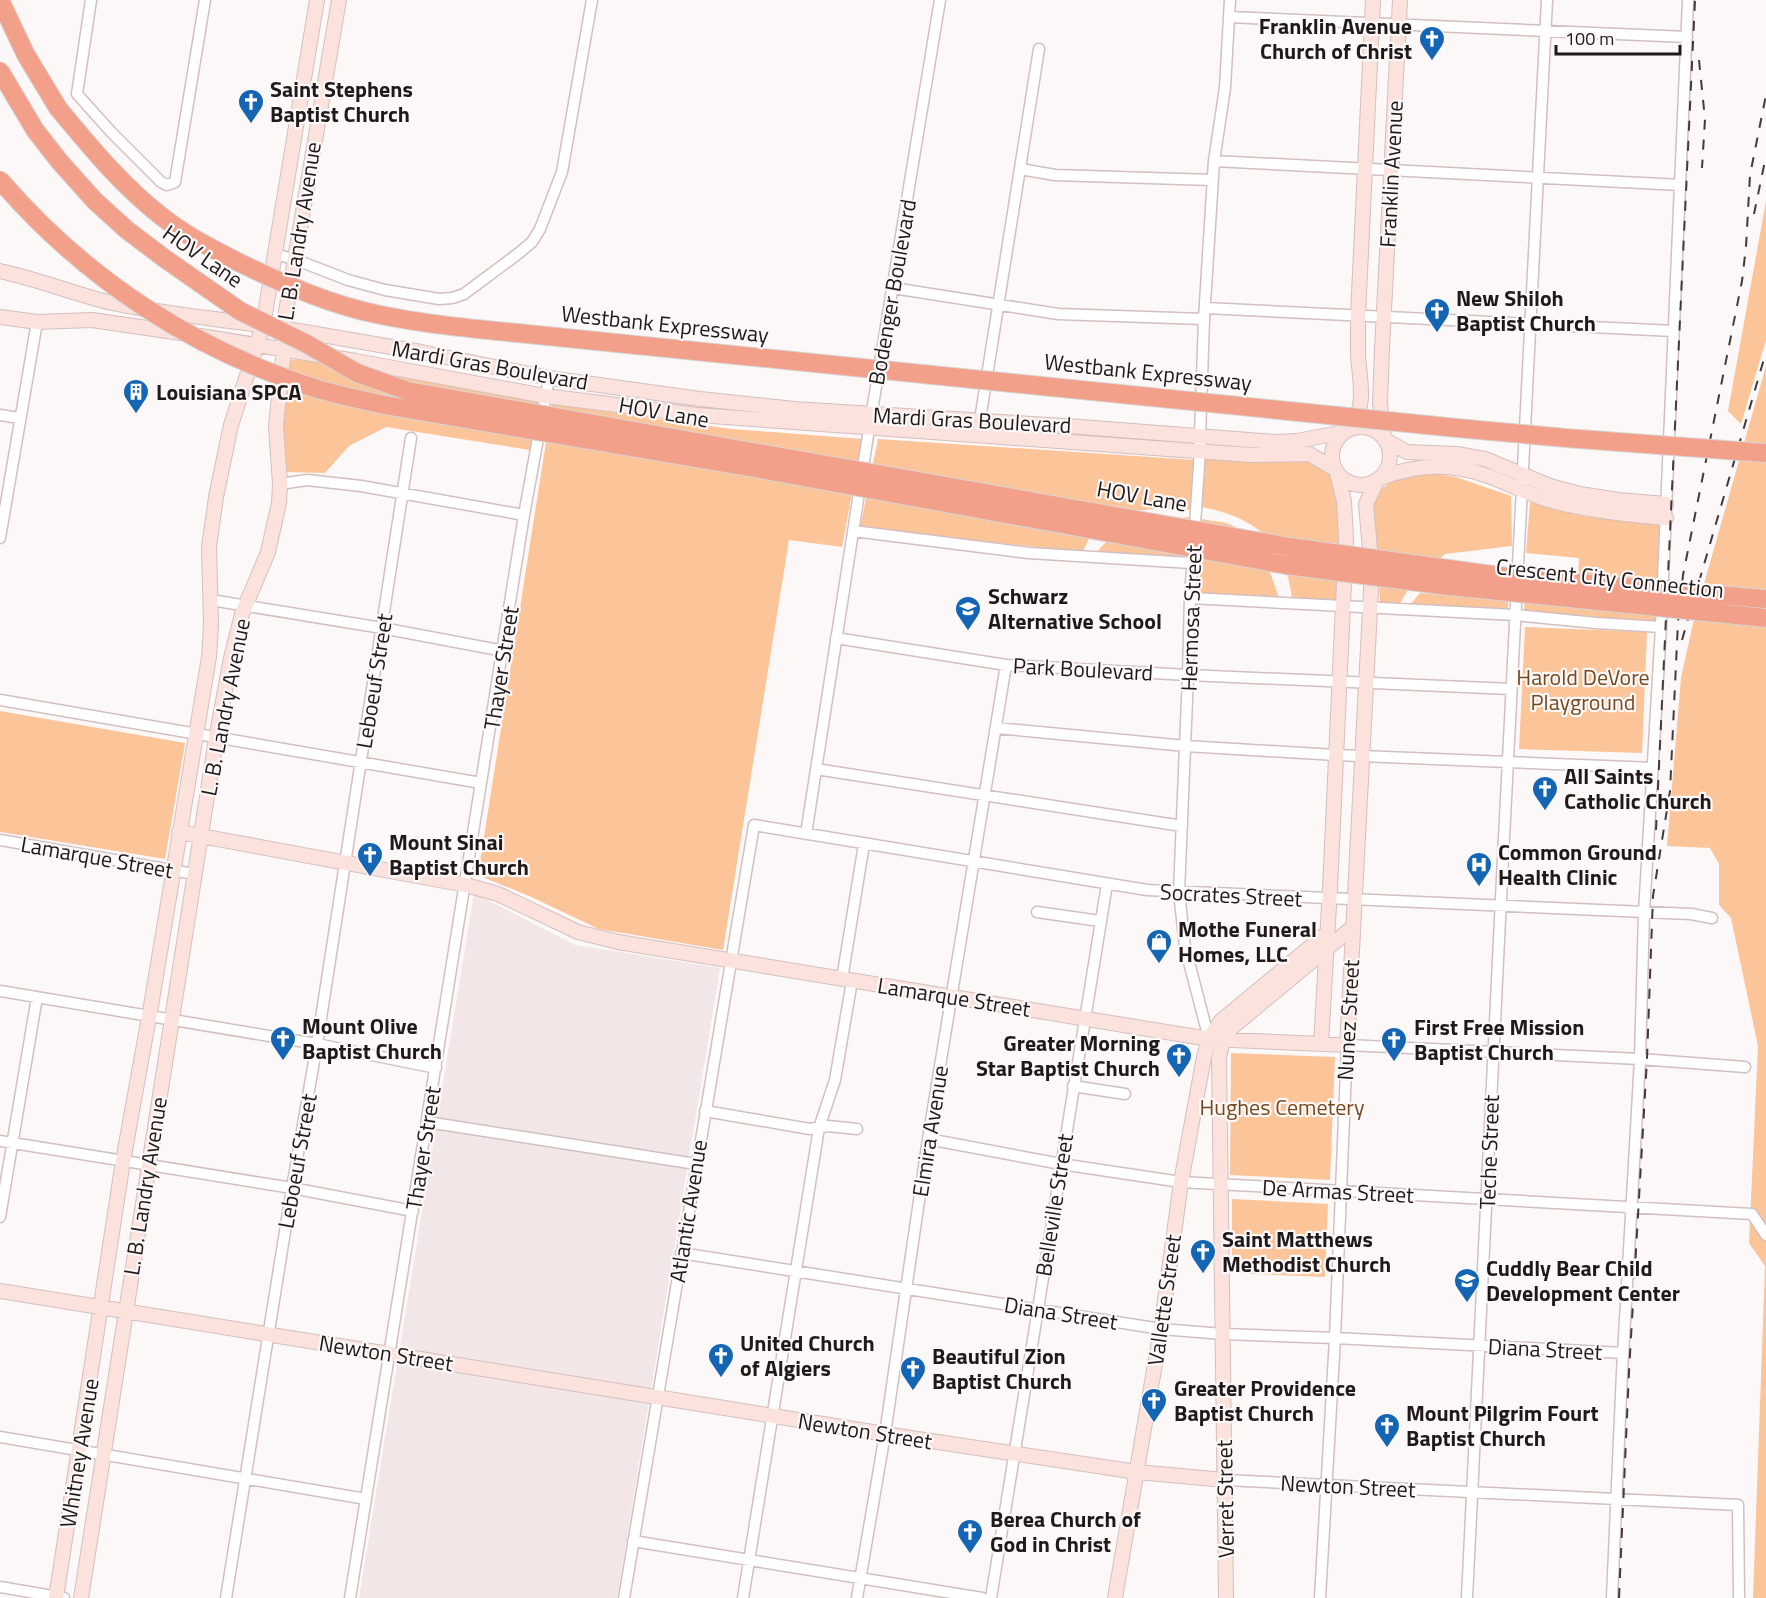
<svg xmlns="http://www.w3.org/2000/svg" width="1766" height="1598" viewBox="0 0 1766 1598" font-family="'Titillium Web',sans-serif">
<style>
.built{fill:#f2e6e7}
.green{fill:#fcc499}
.lines{fill:none;stroke-linecap:round;stroke-linejoin:round}
.street-casing{stroke:#d3bfc0;stroke-width:13}
.secondary-casing{stroke:#d3bfc0;stroke-width:16}
.highway-casing{stroke:#d7d5d6;stroke-width:20}
.street{stroke:#fff;stroke-width:10}
.secondary{stroke:#fbe2dc;stroke-width:14}
.highway{stroke:#f3a08b;stroke-width:18}
.rail{stroke:#423a3b;stroke-width:2;stroke-dasharray:10 10;stroke-linecap:butt}
.highway-bridge-casing{stroke:#d7d5d6;stroke-width:20;stroke-linecap:butt}
.highway-bridge{stroke:#f3a08b;stroke-width:18}
.labels{text-anchor:middle;dominant-baseline:central;stroke-width:4.5;stroke-linejoin:round;paint-order:stroke}
.poi-label{font-size:22px;font-weight:bold;fill:#201819;stroke:#fcf8f8;text-anchor:start}
.street-label{font-size:22px;fill:#201819;stroke:#fcf8f8}
.park-label{font-size:22px;fill:#77481e;stroke:#fcf8f8}
</style>
<rect width="100%" height="100%" fill="#fcf8f8"/>
<path class="built" d="M474,893L575,945L720,968L617,1598H359Z"/>
<path class="green" d="M1766,201V340L1741,424L1728,411Z
M307,358L540,402L530,450L386,427L349,446L325,473L286,472L282,433L289,360Z
M1766,366V1598H1753L1765,1266L1749,1243L1758,1046L1731,918L1719,905V864L1710,848L1667,846L1681,678L1694,619Z
M552,404L731,429L862,439L842,547L789,540L723,950L599,929L529,896L478,875Z
M878,439L1196,460L1193,510C1153,507 1099,506 1083,552L860,528Z
M1301,458C1307,460 1318,460 1323,465C1351,489 1340,567 1339,602L1292,599C1285,542 1257,518 1202,507L1205,459L1273,462Z
M1428,472L1456,477L1511,496L1512,546L1445,554L1409,588L1399,605L1380,604C1379,584 1379,563 1377,543C1376,536 1373,528 1373,520C1369,483 1399,477 1428,472Z
M1530,502L1581,516L1660,525L1655,622L1524,612L1525,599L1577,604L1579,558L1526,553Z
M1191,517L1188,563L1097,552C1120,523 1156,519 1191,517Z
M1202,519C1210,521 1218,521 1226,523C1257,533 1270,570 1279,598L1199,594Z
M1420,593L1508,599V611L1409,606Z
M1525,627L1647,632L1642,753L1519,749Z
M0,711L185,743L165,859L0,832Z
M1231,1053L1335,1057L1330,1180L1230,1175Z
M1232,1199L1328,1204L1325,1277L1232,1273Z"/>
<g class="lines">
<defs>
<path id="street" d="M91,0L77,94L112,133L161,182L167,185L175,182L205,0
M1229,17L1687,37
M1214,161L1681,185
M1020,169L1055,175L1212,180
M274,254L294,259L348,280L385,290L439,299L452,298L464,294L519,253L532,242L540,229L562,172L592,0
M893,288L1058,314L1204,319
M1205,308L1674,331
M0,415L19,418
M979,426L1039,49
M280,484L307,480L361,486L524,515
M853,531L1029,553L1191,563
M0,538L37,322
M1190,598L1515,615L1596,623L1661,627
M211,600L382,628L504,651
M836,638L1006,665L1188,675L1511,689
M0,700L481,783
M996,728L1186,746L1336,755L1653,768
M816,769L1182,826
M806,834L869,429L940,0
M0,840L194,874
M1037,912L1100,921
M842,979L864,844
M0,991L317,1044L436,1068
M1209,1039L1185,947L1179,892L1188,675L1190,598L1199,466L1204,319L1214,161L1225,88L1230,0
M1073,1086L1125,1094
M705,1111L810,1129L828,1126L857,1129
M427,1122L696,1164
M928,1139L1061,1164L1181,1182L1752,1214L1766,1235
M0,1141L292,1188L413,1211
M0,1217L37,997
M681,1253L1161,1329L1223,1334L1335,1338L1623,1353
M0,1437L366,1499
M1225,1480L1738,1505L1739,1598
M633,1541L982,1598
M0,1587L64,1598
M226,1598L292,1188L317,1044L411,438
M350,1598L524,515L549,378
M624,1598L754,825L1147,890L1691,914L1712,918
M743,1598L819,1128L835,1080L852,981
M857,1598L885,1434L928,1139L1006,665
M991,1598L1107,884
M1320,1598L1335,1338L1347,1045L1640,1059L1745,1067
M1467,1598C1493,1065 1518,533 1547,0
M1612,1598L1622,1372L1640,1059L1644,913L1661,627L1688,0"/>
<path id="secondary" d="M0,271C38,279 74,294 112,303C160,313 210,318 259,325
M0,317L37,322L92,320L181,333
M287,329L421,352L549,378L700,399L794,409L1081,427L1276,442L1297,441L1344,432
M200,336L356,361L545,396L697,415L1251,455L1309,454L1335,469
M1352,425C1367,405 1359,377 1358,354C1358,341 1358,328 1358,315L1373,0
M1332 456a29 29 0 1 1 58 0a29 29 0 1 1-58 0Z
M1384,437L1380,403L1382,349L1400,0
M1387,441L1407,452L1457,454L1485,459L1550,486L1580,494L1618,500L1666,504
M1381,478C1416,464 1453,463 1488,476C1510,484 1530,495 1552,501C1589,511 1627,515 1666,518
M179,832L466,885L498,894L578,932L618,942L1209,1039L1347,1045L1372,572L1366,504L1377,481
M1321,1044L1330,889L1346,539L1344,501L1337,473
M0,1291L885,1434L1137,1472L1225,1480
M56,1598L123,1161L151,1006L209,657L211,624L209,547L216,497L231,425L263,326L317,0
M81,1598L216,739L231,658L242,614L268,552L279,503L280,484L276,426L284,348L283,329L339,0
M1115,1598L1161,1329L1181,1182L1204,1057L1209,1039L1221,1021L1327,933
M1226,1598L1219,1057L1223,1041L1230,1029L1353,927"/>
<path id="highway" d="M0,0L26,55L58,108"/>
</defs>
<use href="#street" class="street-casing"/>
<use href="#secondary" class="secondary-casing"/>
<use href="#highway" class="highway-casing"/>
<use href="#street" class="street"/>
<use href="#secondary" class="secondary"/>
<use href="#highway" class="highway"/>
<path class="rail" d="M1699,60L1705,119L1702,168
M1754,214L1766,156
M1682,640L1766,352
M1656,830L1695,0
M1619,1598L1629,1372L1647,1059L1653,896L1670,791L1678,622L1683,575L1742,281L1746,247L1750,175L1766,95"/>
<defs>
<path id="highway-bridge" d="M0,71L35,130L60,162L95,201L127,230L164,258L240,311L307,344L357,373L408,391L1289,547L1507,577L1766,599
M58,108C91,148 124,188 165,219C188,237 215,250 240,263C284,284 328,304 376,314C432,326 490,330 547,336L1457,428L1566,438L1766,453
M0,180C85,279 196,352 321,390C342,396 363,400 384,405L760,469L1286,565L1449,586L1766,618"/>
</defs>
<use href="#highway-bridge" class="highway-bridge-casing"/>
<use href="#highway-bridge" class="highway-bridge"/>
</g>
<defs>
<symbol id="church-pin" viewBox="-11 -11 22 30"><path d="M0 17L-7.5 6A9.5 9.5 0 1 1 7.5 6Z" fill="#1466b4" stroke="#fcf8f8"/><path d="M-1.2-6h2.4v3.5h3.3v2.4h-3.3V6h-2.4V-.1h-3.3v-2.4h3.3Z" fill="#fff"/></symbol>
<symbol id="building-pin" viewBox="-11 -11 22 30"><path d="M0 17L-7.5 6A9.5 9.5 0 1 1 7.5 6Z" fill="#1466b4" stroke="#fcf8f8"/><path d="M-4-6H4V6H1V3H-1V6H-4ZM-2.5-4.3h1.7v1.8h-1.7ZM.8-4.3h1.7v1.8H.8ZM-2.5-1h1.7V.8h-1.7ZM.8-1h1.7V.8H.8Z" fill="#fff"/></symbol>
<symbol id="school-pin" viewBox="-11 -11 22 30"><path d="M0 17L-7.5 6A9.5 9.5 0 1 1 7.5 6Z" fill="#1466b4" stroke="#fcf8f8"/><path d="M0-5L7-2L0 1L-7-2ZM-4 1L0 2.5L4 1V4Q0 6-4 4Z" fill="#fff"/></symbol>
<symbol id="hospital-pin" viewBox="-11 -11 22 30"><path d="M0 17L-7.5 6A9.5 9.5 0 1 1 7.5 6Z" fill="#1466b4" stroke="#fcf8f8"/><path d="M-5-5h3v3.5h4V-5h3V5h-3V1.5h-4V5h-3Z" fill="#fff"/></symbol>
<symbol id="shop-pin" viewBox="-11 -11 22 30"><path d="M0 17L-7.5 6A9.5 9.5 0 1 1 7.5 6Z" fill="#1466b4" stroke="#fcf8f8"/><path d="M-5-2.5h2.3a2.7 3.5 0 0 1 5.4 0H5L5.5 6h-11ZM-1.5-2.5h3a1.5 2.3 0 0 0-3 0Z" fill="#fff"/></symbol>
</defs>
<g fill-rule="evenodd">
<use href="#church-pin" x="1417" y="24" width="30" height="40"/>
<use href="#church-pin" x="236" y="87" width="30" height="40"/>
<use href="#church-pin" x="1422" y="296" width="30" height="40"/>
<use href="#building-pin" x="121" y="377" width="30" height="40"/>
<use href="#school-pin" x="953" y="594" width="30" height="40"/>
<use href="#church-pin" x="1530" y="774" width="30" height="40"/>
<use href="#church-pin" x="355" y="840" width="30" height="40"/>
<use href="#hospital-pin" x="1464" y="850" width="30" height="40"/>
<use href="#shop-pin" x="1144" y="927" width="30" height="40"/>
<use href="#church-pin" x="268" y="1024" width="30" height="40"/>
<use href="#church-pin" x="1379" y="1025" width="30" height="40"/>
<use href="#church-pin" x="1164" y="1041" width="30" height="40"/>
<use href="#church-pin" x="1188" y="1237" width="30" height="40"/>
<use href="#school-pin" x="1452" y="1266" width="30" height="40"/>
<use href="#church-pin" x="706" y="1341" width="30" height="40"/>
<use href="#church-pin" x="898" y="1354" width="30" height="40"/>
<use href="#church-pin" x="1139" y="1386" width="30" height="40"/>
<use href="#church-pin" x="1372" y="1411" width="30" height="40"/>
<use href="#church-pin" x="955" y="1517" width="30" height="40"/>
</g>
<g class="labels">
<g class="poi-label">
<text x="1412" y="26" text-anchor="end">Franklin Avenue<tspan x="1412" dy="25">Church of Christ</tspan></text>
<text x="270" y="89">Saint Stephens<tspan x="270" dy="25">Baptist Church</tspan></text>
<text x="1456" y="298">New Shiloh<tspan x="1456" dy="25">Baptist Church</tspan></text>
<text x="156" y="392">Louisiana SPCA</text>
<text x="988" y="596">Schwarz<tspan x="988" dy="25">Alternative School</tspan></text>
<text x="1564" y="776">All Saints<tspan x="1564" dy="25">Catholic Church</tspan></text>
<text x="389" y="842">Mount Sinai<tspan x="389" dy="25">Baptist Church</tspan></text>
<text x="1498" y="852">Common Ground<tspan x="1498" dy="25">Health Clinic</tspan></text>
<text x="1178" y="929">Mothe Funeral<tspan x="1178" dy="25">Homes, LLC</tspan></text>
<text x="302" y="1026">Mount Olive<tspan x="302" dy="25">Baptist Church</tspan></text>
<text x="1414" y="1027">First Free Mission<tspan x="1414" dy="25">Baptist Church</tspan></text>
<text x="1160" y="1043" text-anchor="end">Greater Morning<tspan x="1160" dy="25">Star Baptist Church</tspan></text>
<text x="1222" y="1239">Saint Matthews<tspan x="1222" dy="25">Methodist Church</tspan></text>
<text x="1486" y="1268">Cuddly Bear Child<tspan x="1486" dy="25">Development Center</tspan></text>
<text x="740" y="1343">United Church<tspan x="740" dy="25">of Algiers</tspan></text>
<text x="932" y="1356">Beautiful Zion<tspan x="932" dy="25">Baptist Church</tspan></text>
<text x="1174" y="1388">Greater Providence<tspan x="1174" dy="25">Baptist Church</tspan></text>
<text x="1406" y="1413">Mount Pilgrim Fourt<tspan x="1406" dy="25">Baptist Church</tspan></text>
<text x="990" y="1519">Berea Church of<tspan x="990" dy="25">God in Christ</tspan></text>
</g>
<g class="street-label">
<text transform="translate(1391 174) rotate(-87)">Franklin Avenue</text>
<text transform="translate(299 231) rotate(-81)">L. B. Landry Avenue</text>
<text transform="translate(203 256) rotate(35)">HOV Lane</text>
<text transform="translate(892 292) rotate(-80)">Bodenger Boulevard</text>
<text transform="translate(665 324) rotate(6)">Westbank Expressway</text>
<text transform="translate(490 365) rotate(10)">Mardi Gras Boulevard</text>
<text transform="translate(1148 372) rotate(6)">Westbank Expressway</text>
<text transform="translate(664 412) rotate(10)">HOV Lane</text>
<text transform="translate(972 420) rotate(3)">Mardi Gras Boulevard</text>
<text transform="translate(1142 496) rotate(10)">HOV Lane</text>
<text transform="translate(1610 578) rotate(6)">Crescent City Connection</text>
<text transform="translate(1191 618) rotate(-88)">Hermosa Street</text>
<text transform="translate(501 668) rotate(-81)">Thayer Street</text>
<text transform="translate(1083 669) rotate(3)">Park Boulevard</text>
<text transform="translate(374 681) rotate(-81)">Leboeuf Street</text>
<text transform="translate(225 707) rotate(-79)">L. B. Landry Avenue</text>
<text transform="translate(97 857) rotate(10)">Lamarque Street</text>
<text transform="translate(1231 895) rotate(3)">Socrates Street</text>
<text transform="translate(954 997) rotate(9)">Lamarque Street</text>
<text transform="translate(1348 1020) rotate(-87)">Nunez Street</text>
<text transform="translate(930 1131) rotate(-81)">Elmira Avenue</text>
<text transform="translate(423 1148) rotate(-81)">Thayer Street</text>
<text transform="translate(1489 1152) rotate(-88)">Teche Street</text>
<text transform="translate(297 1161) rotate(-80)">Leboeuf Street</text>
<text transform="translate(145 1186) rotate(-81)">L. B. Landry Avenue</text>
<text transform="translate(1338 1191) rotate(3)">De Armas Street</text>
<text transform="translate(1054 1205) rotate(-81)">Belleville Street</text>
<text transform="translate(688 1211) rotate(-81)">Atlantic Avenue</text>
<text transform="translate(1164 1300) rotate(-82)">Vallette Street</text>
<text transform="translate(1061 1313) rotate(9)">Diana Street</text>
<text transform="translate(1545 1349) rotate(3)">Diana Street</text>
<text transform="translate(386 1353) rotate(9)">Newton Street</text>
<text transform="translate(865 1431) rotate(9)">Newton Street</text>
<text transform="translate(79 1453) rotate(-81)">Whitney Avenue</text>
<text transform="translate(1348 1486) rotate(3)">Newton Street</text>
<text transform="translate(1225 1499) rotate(-91)">Verret Street</text>
</g>
<g class="park-label">
<text x="1583" y="677">Harold DeVore<tspan x="1583" dy="25">Playground</tspan></text>
<text x="1282" y="1107">Hughes Cemetery</text>
</g>
</g>
<path d="M1556 45v9h124v-9" fill="none" stroke="#201819" stroke-width="3"/>
<text x="1565" y="45" font-size="18" fill="#201819" stroke="#fcf8f8" stroke-width="4.5" paint-order="stroke">100 m</text>
</svg>
